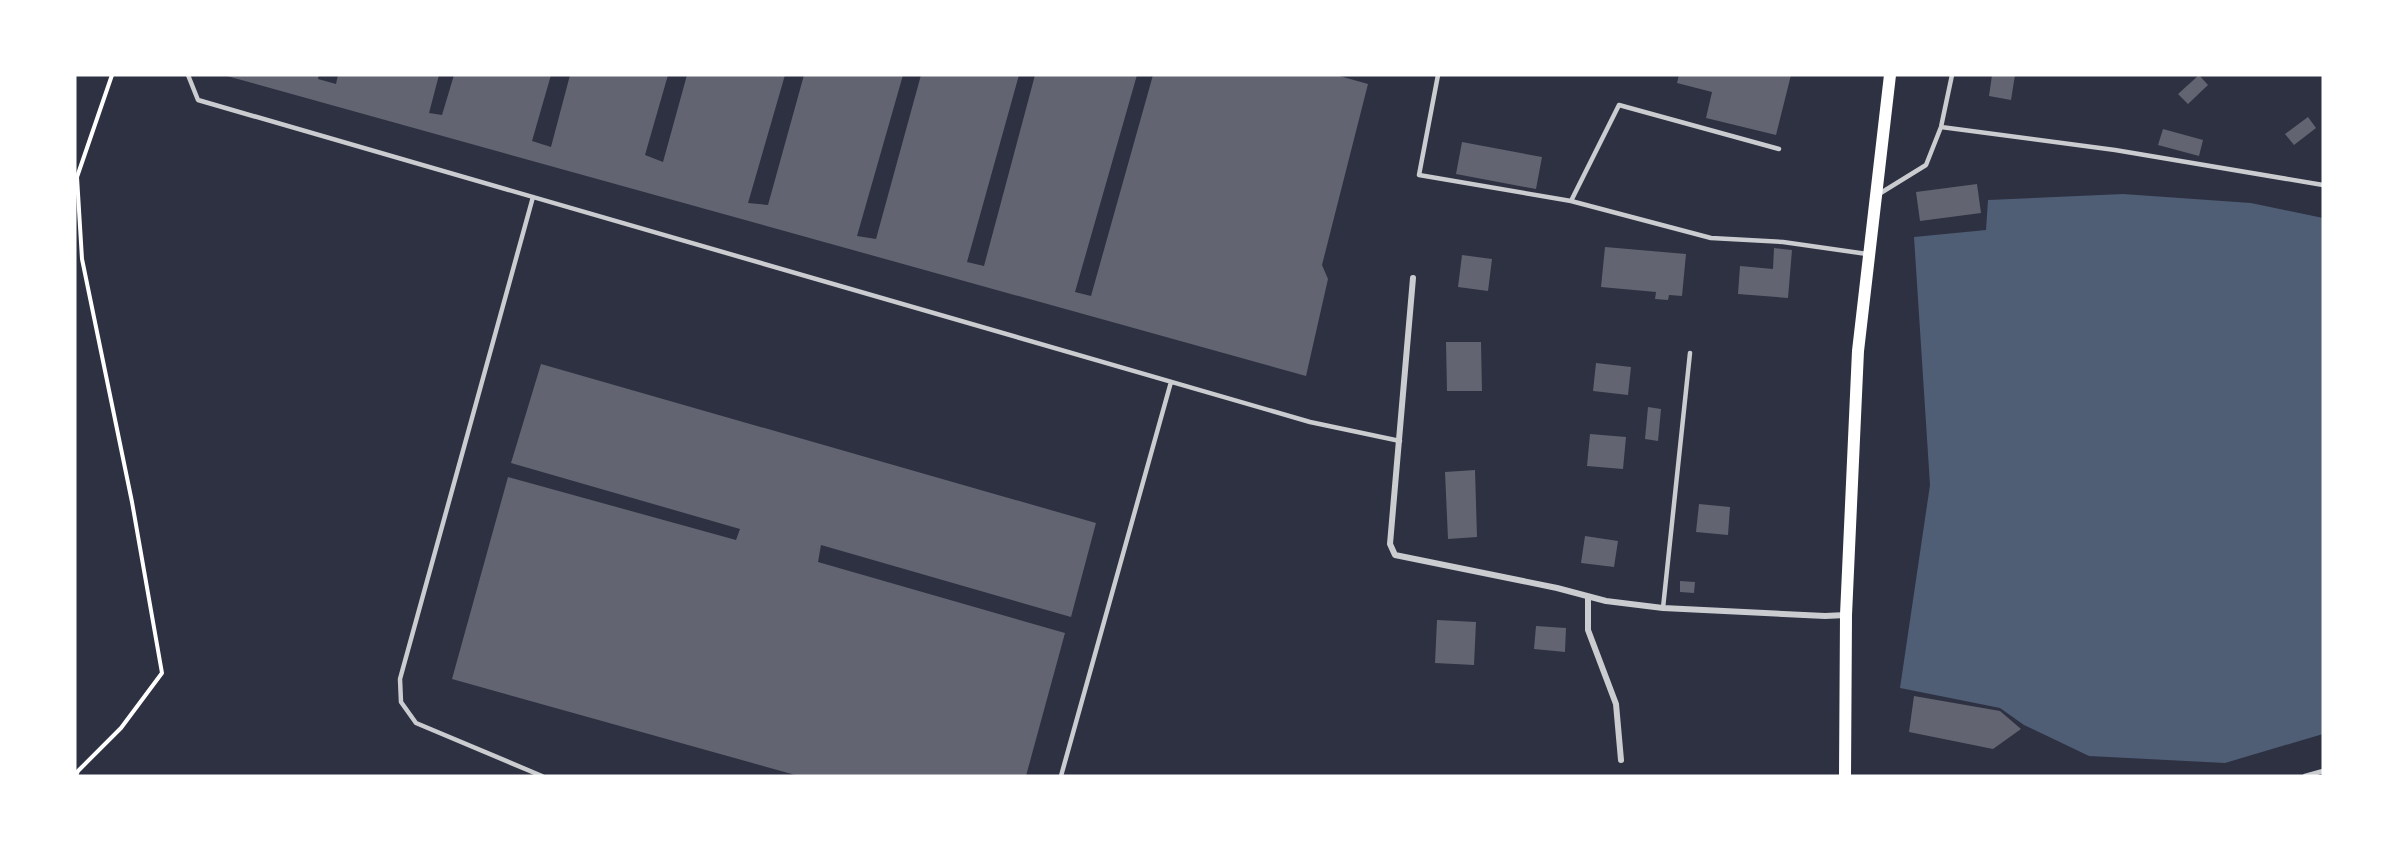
<svg xmlns="http://www.w3.org/2000/svg" width="2398" height="851" viewBox="0 0 2398 851" font-family="'DejaVu Sans',sans-serif">
<style>
.water{fill:#4f5d75}
.building{fill:#626471}
.lines{fill:none;stroke-linecap:round;stroke-linejoin:round}
.path{stroke:#fff;stroke-width:4}
.service{stroke:#caccd0;stroke-width:4.5}
.minor{stroke:#caccd0;stroke-width:6}
.secondary{stroke:#fff;stroke-width:12}
</style>
<rect width="100%" height="100%" fill="#2d3142"/>
<path class="water" d="M2123,194L2251,203L2323,218V734L2225,763L2089,756L2024,725L2000,708L1900,688L1930,485L1914,237L1986,230L1988,200Z"/>
<path class="building" d="M319,75L318,79L336,84L338,75H439L429,113L442,115L454,75H551L532,141L551,147L570,75H668L645,155L663,162L687,75H785L748,203L768,205L804,75H903L857,236L876,239L921,75H1019L967,262L984,266L1035,75H1137L1075,292L1091,296L1153,75H1336L1368,84L1322,265L1328,279L1306,376L227,76Z
M1679,75H1791L1776,135L1706,118L1712,92L1677,83Z
M1992,75H2015L2011,100L1989,96Z
M2199,75L2208,85L2188,104L2178,94Z
M2308,117L2316,128L2294,145L2285,134Z
M2163,129L2203,140L2199,156L2158,145Z
M1462,142L1542,157L1536,189L1456,174Z
M1977,184L1981,213L1920,221L1916,192Z
M1605,247L1686,254L1682,296L1669,295L1668,300L1655,299L1656,292L1601,287Z
M1774,248L1792,250L1788,298L1738,294L1740,266L1773,269Z
M1462,255L1492,259L1488,291L1458,287Z
M1446,342H1481L1482,391H1447Z
M1596,363L1631,367L1628,395L1593,391Z
M541,364L1096,523L1071,617L821,545L818,562L1065,633L1026,776H799L452,679L508,477L736,540L740,529L511,463Z
M1648,407L1661,409L1658,441L1645,439Z
M1590,434L1626,437L1623,469L1587,466Z
M1475,470L1477,537L1448,539L1445,472Z
M1699,504L1730,507L1728,535L1696,532Z
M1585,536L1618,541L1614,567L1581,563Z
M1680,581L1695,582L1694,593L1680,592Z
M1437,620L1476,622L1474,665L1435,663Z
M1536,626L1566,628L1565,652L1534,649Z
M1914,696L2000,711L2021,729L1993,749L1909,732Z"/>
<g class="lines">
<path class="path" d="M76,776L78,771L121,728L162,673L132,502L82,259L77,177L112,75"/>
<path class="service" d="M188,75L198,100L1310,422L1400,441
M1438,75L1419,175L1571,201L1711,238L1783,242L1867,254
M1941,127L2115,150L2323,185
M1879,194L1926,165L1941,127L1952,75
M533,197L400,679L401,702L416,723L542,776
M1571,201L1619,105L1779,149
M1663,608L1690,353
M1061,776L1171,382
M2305,776L2323,771"/>
<path class="minor" d="M1413,278L1390,544L1395,555L1557,588L1606,601L1663,608L1825,616L1846,615
M1588,597V630L1616,704L1621,760"/>
<path class="secondary" d="M1845,776L1846,615L1858,351L1890,75"/>
</g>
<rect width="2398" height="851" fill="none" stroke="#ffffff" stroke-width="153"/>
</svg>
